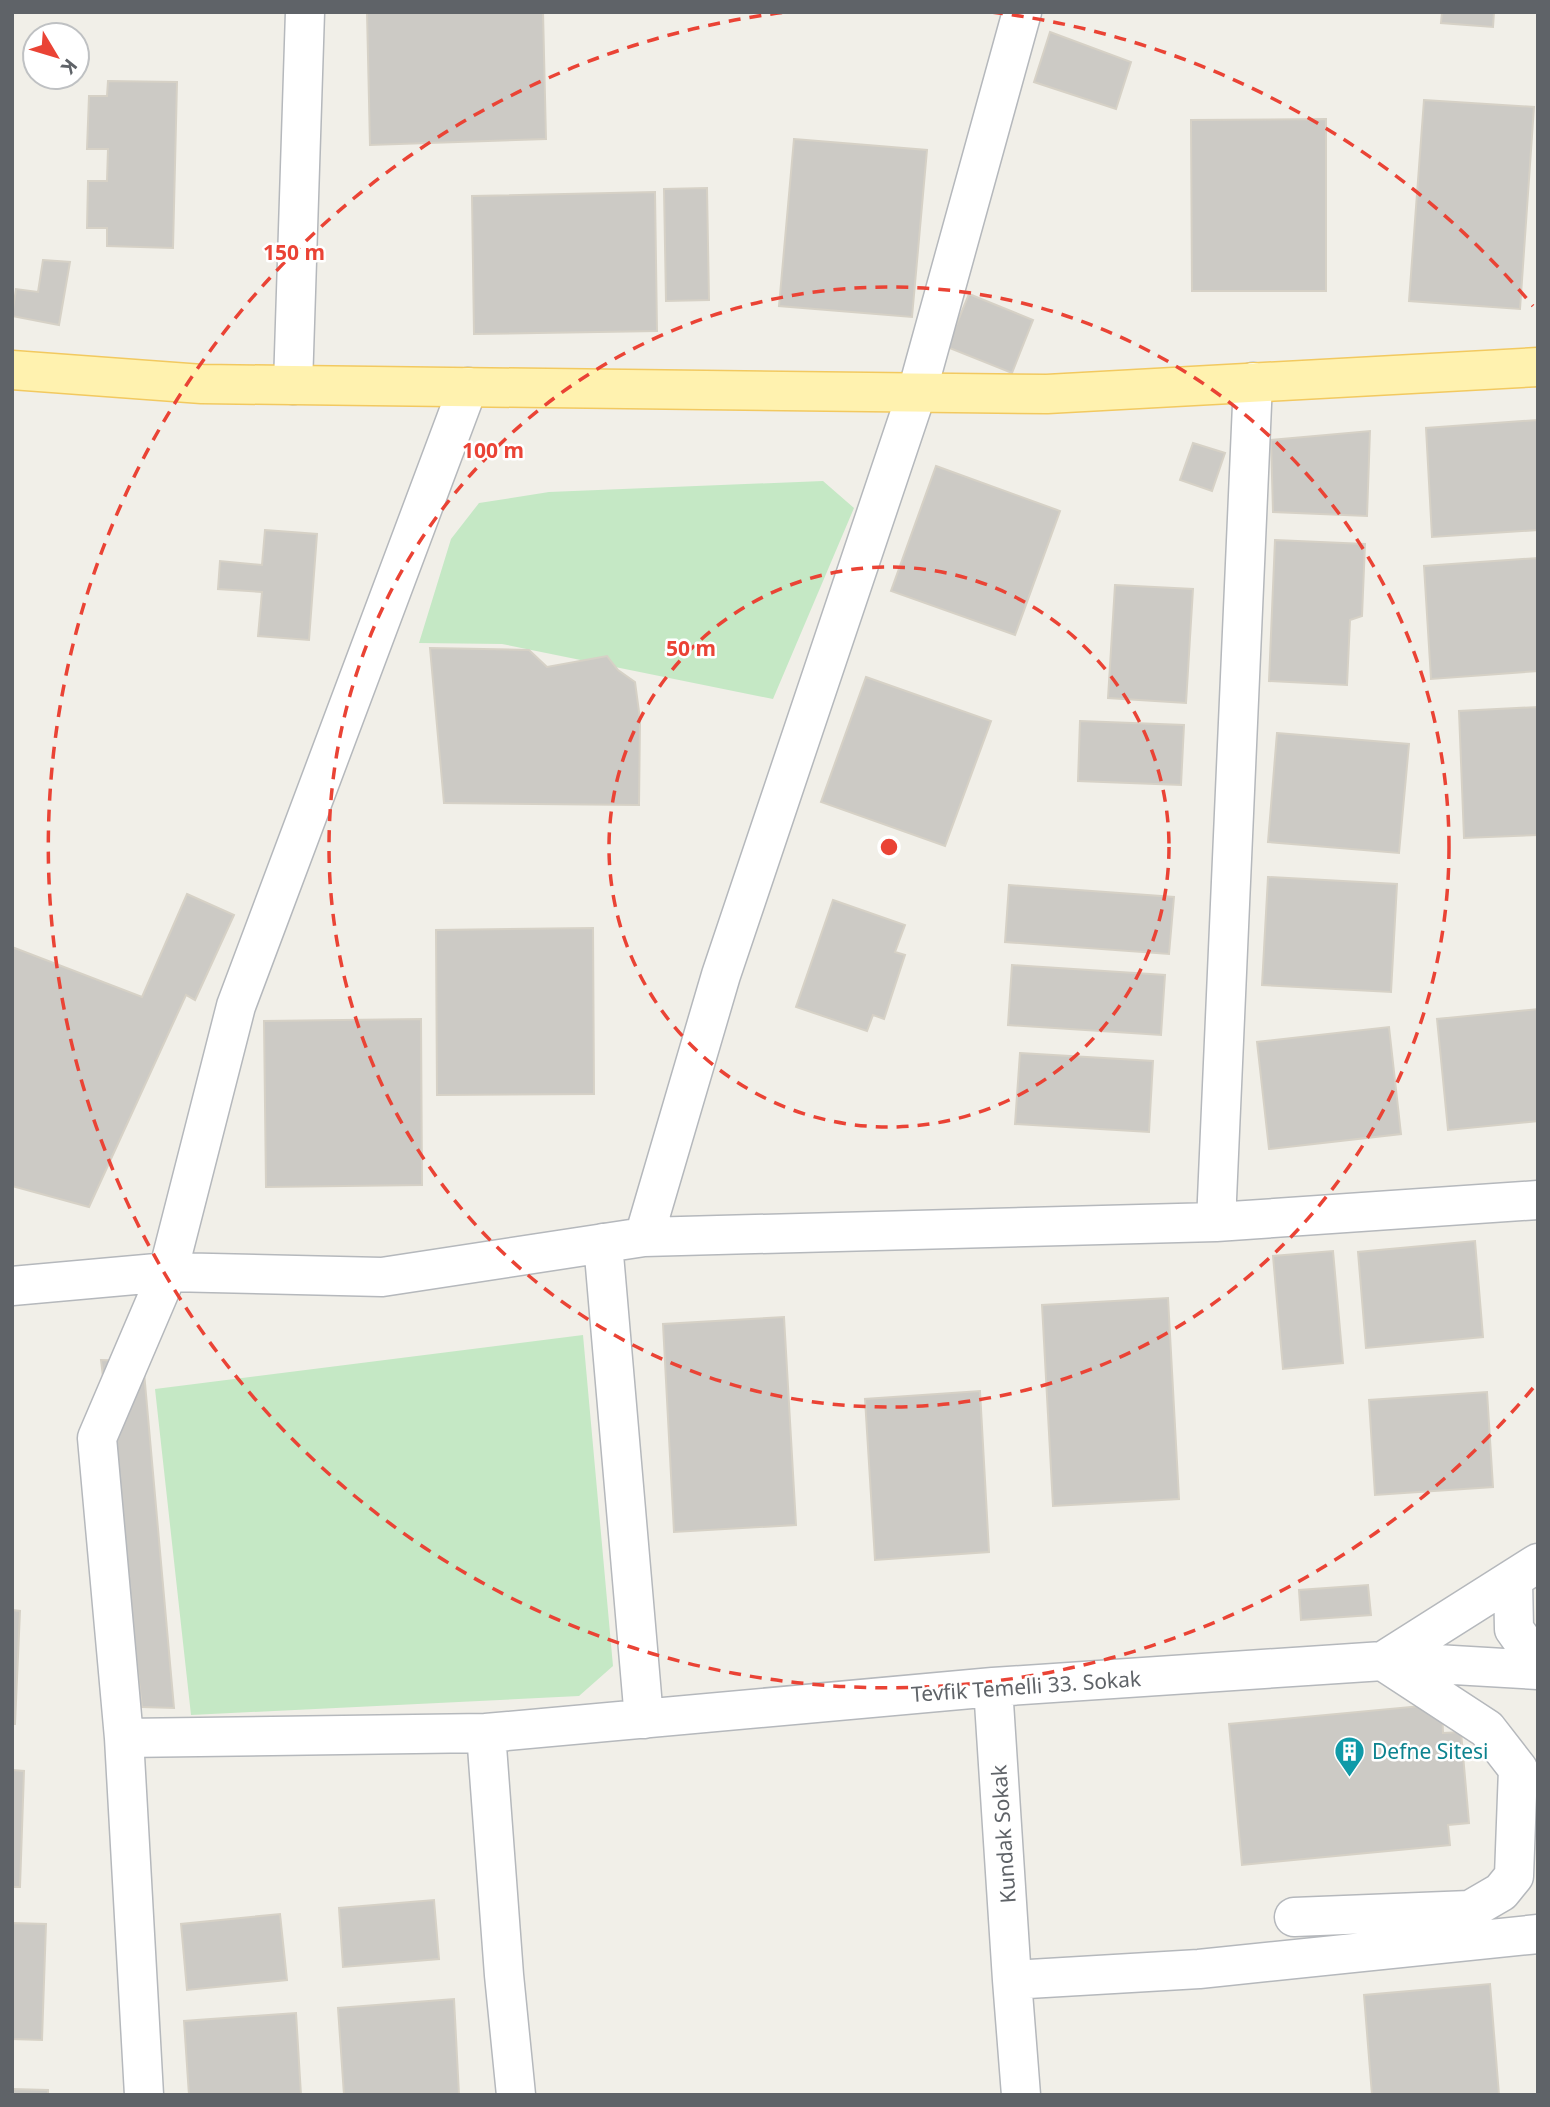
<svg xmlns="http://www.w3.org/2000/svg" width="1550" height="2107" viewBox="0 0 1550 2107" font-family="'Noto Sans',sans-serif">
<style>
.green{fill:#c5e8c5}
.building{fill:#cccac5;stroke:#d6d1c6;stroke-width:2}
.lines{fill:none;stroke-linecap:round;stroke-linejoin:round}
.minor-casing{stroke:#b5b8bc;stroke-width:41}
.major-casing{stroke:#f2c960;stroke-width:41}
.minor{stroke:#fff;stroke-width:38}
.major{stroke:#fff2af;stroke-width:38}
.ring{fill:none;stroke:#ea4335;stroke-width:3.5;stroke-dasharray:12 9}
.labels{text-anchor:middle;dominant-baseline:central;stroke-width:5;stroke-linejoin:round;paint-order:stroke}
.street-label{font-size:21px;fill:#5f6368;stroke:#fff}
.culture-label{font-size:21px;fill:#0d838f;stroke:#fff;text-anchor:start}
.centre{fill:#ea4335;stroke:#fff;stroke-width:3.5}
.ring-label{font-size:21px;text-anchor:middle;font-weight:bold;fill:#ea4335;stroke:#fff;stroke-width:5;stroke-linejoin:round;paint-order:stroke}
</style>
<rect width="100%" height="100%" fill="#f1efe8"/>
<path class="green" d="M823,481L854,508L773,699L502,644L419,643L451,539L479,503L549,492Z
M583,1335L613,1666L579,1696L191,1715L155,1389Z"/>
<path class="building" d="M367,12H543L546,139L370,145Z
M1442,12H1494L1493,27L1441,23Z
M1050,32L1131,62L1116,109L1034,82Z
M108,81L177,82L173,248L107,246V228H87L88,181H107L108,149H87L89,96H107Z
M1424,100L1534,107L1520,309L1409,301Z
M1326,119V291H1192L1191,120Z
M794,139L927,150L912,317L779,306Z
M707,188L709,300L666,301L664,189Z
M655,192L657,331L474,334L472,196Z
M43,260L70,262L59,325L12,316L16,289L38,292Z
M969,294L1033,320L1012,373L947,347Z
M1538,420V530L1432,537L1426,428Z
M1370,431L1367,516L1273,512L1271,440Z
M1193,443L1225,453L1212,491L1180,480Z
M936,466L1060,511L1015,635L891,591Z
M265,530L317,534L309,640L258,636L262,592L218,589L220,561L262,565Z
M1275,540L1365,544L1362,616L1350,620L1347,685L1269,681Z
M1538,558V671L1431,679L1424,566Z
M1115,585L1193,589L1186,703L1108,698Z
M430,648L529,650L547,667L607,656L618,670L635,682L640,719L639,805L444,803Z
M866,677L991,721L945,846L821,802Z
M1538,707V835L1464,838L1459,711Z
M1080,721L1184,725L1181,785L1078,781Z
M1277,733L1409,744L1399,853L1268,842Z
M1268,877L1397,884L1391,992L1262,985Z
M1009,885L1174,897L1169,954L1005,942Z
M187,894L234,915L195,1000L186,995L89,1207L12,1186V947L142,997Z
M833,900L905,925L895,952L905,955L884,1019L873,1015L867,1031L796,1007Z
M593,928L594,1094L437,1095L436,930Z
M1012,965L1165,975L1161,1035L1008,1025Z
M1538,1009V1121L1448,1130L1437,1019Z
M421,1019L422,1185L266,1187L264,1021Z
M1389,1027L1401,1134L1269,1149L1257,1042Z
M1020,1053L1153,1061L1149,1132L1015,1124Z
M1475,1241L1483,1337L1366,1348L1358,1252Z
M1333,1251L1343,1363L1283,1369L1273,1256Z
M1168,1298L1179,1499L1053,1506L1042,1305Z
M784,1317L796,1525L674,1532L663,1324Z
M101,1360L143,1361L174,1708L142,1707Z
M980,1391L989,1552L875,1560L865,1399Z
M1487,1392L1493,1487L1375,1495L1369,1400Z
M1368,1585L1371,1615L1301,1620L1299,1590Z
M12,1610L20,1611L15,1724H12Z
M1442,1704L1443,1733L1461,1732L1469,1823L1448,1825L1450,1845L1242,1865L1229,1724Z
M12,1770L24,1771L20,1887H12Z
M434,1900L439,1959L343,1967L339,1908Z
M280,1914L287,1980L187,1990L181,1924Z
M12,1923L46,1924L42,2040L12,2039Z
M1490,1984L1499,2095H1372L1364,1995Z
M454,1999L459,2095H344L338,2008Z
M296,2013L301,2095H189L184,2021Z
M12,2089L48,2090V2095H12Z"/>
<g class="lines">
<defs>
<path id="minor" d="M293,385L305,12
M1216,1222L1253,382
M644,1237L721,975L917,392L1022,12
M603,1243L644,1719
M12,1286L168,1272L382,1277L644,1237L1216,1222L1538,1200
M1513,1580L1514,1629L1538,1663
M1385,1661L1538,1670
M993,1687L1012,1980
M486,1733L993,1687L1383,1661L1538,1563
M124,1738L486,1733L504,1975L516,2095
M1294,1917L1470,1910L1501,1892L1514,1876L1518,1769L1487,1729L1383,1661
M144,2095L124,1738L97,1438L168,1272L236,1006L468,387
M1021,2095L1012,1980L1199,1969L1538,1934"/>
<path id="major" d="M12,370L202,384L1047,394L1538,367"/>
</defs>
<use href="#minor" class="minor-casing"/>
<use href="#major" class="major-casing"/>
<use href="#minor" class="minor"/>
<use href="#major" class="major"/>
</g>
<g class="ring">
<circle cx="889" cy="847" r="280"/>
<circle cx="889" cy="847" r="560"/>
<path d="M1533 1388A841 841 0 1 1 787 12M991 12A841 841 0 0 1 1533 306"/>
</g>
<defs>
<symbol id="building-pin" viewBox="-11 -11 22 30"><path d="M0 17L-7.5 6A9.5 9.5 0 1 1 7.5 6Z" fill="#0f9aa8" stroke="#fff"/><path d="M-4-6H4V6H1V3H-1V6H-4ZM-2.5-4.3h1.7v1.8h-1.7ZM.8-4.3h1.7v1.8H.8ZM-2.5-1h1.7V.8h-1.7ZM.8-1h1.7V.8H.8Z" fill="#fff"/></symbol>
</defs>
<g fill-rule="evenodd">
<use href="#building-pin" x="1332" y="1734" width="35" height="47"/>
</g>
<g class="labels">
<g class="street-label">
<text transform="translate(1026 1686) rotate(-4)">Tevfik Temelli 33. Sokak</text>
<text transform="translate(1003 1834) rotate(-94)">Kundak Sokak</text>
</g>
<g class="culture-label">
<text x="1372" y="1751">Defne Sitesi</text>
</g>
</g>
<circle cx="889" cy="847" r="10" class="centre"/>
<g class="ring-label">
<text x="294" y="260">150 m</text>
<text x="493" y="458">100 m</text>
<text x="691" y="656">50 m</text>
</g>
<rect width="1550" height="2107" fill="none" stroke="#5f6368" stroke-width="28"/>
<g transform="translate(56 56) rotate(128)"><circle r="33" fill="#ffffff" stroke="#bfc1c3" stroke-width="2"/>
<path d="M0-5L12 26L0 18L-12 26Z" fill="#ea4335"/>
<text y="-10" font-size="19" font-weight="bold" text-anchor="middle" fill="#5f6368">K</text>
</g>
</svg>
